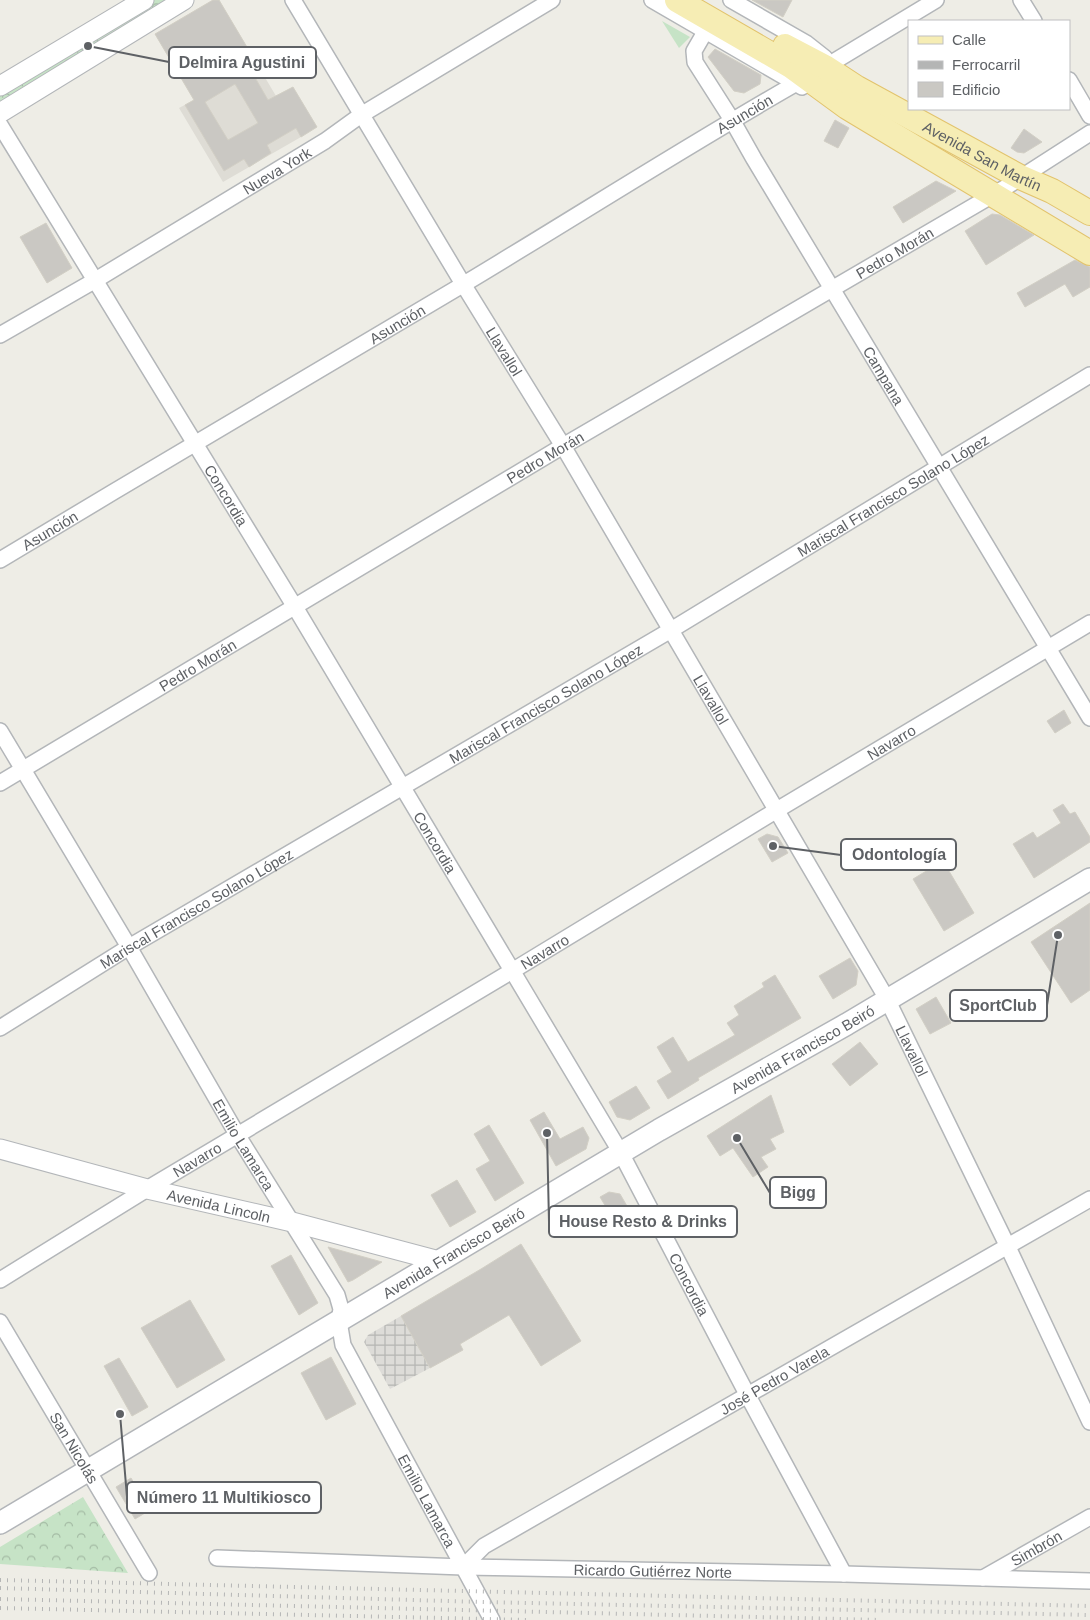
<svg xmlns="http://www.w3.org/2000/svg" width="1090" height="1620" viewBox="0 0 1090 1620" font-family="Helvetica,sans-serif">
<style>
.industrial{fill:url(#industrial-grid)}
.education{fill:#dedcd5}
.grass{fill:#c6e3c6}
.forest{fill:url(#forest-crowns)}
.building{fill:#cac8c3;stroke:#d2cfc5;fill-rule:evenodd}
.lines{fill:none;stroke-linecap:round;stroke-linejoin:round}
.minor-casing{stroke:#b3b6b9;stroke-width:18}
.tertiary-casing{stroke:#b3b6b9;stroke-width:21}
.secondary-casing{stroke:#b2b5b9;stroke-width:24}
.primary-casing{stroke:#e2c36c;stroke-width:26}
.minor{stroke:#fff;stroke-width:15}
.tertiary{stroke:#fff;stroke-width:19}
.secondary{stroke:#fff;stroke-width:21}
.primary{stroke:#f6edb4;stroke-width:24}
.rail{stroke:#b4b5b5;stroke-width:4;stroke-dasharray:1 6;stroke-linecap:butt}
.labels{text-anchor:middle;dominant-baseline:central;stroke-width:4;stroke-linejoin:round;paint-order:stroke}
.street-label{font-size:15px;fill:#5e6165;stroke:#fff}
.leader{fill:none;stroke:#5e6165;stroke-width:2}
.callout-dot{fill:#5e6165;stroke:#fff;stroke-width:2}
.callout{fill:#fff;stroke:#5e6165;stroke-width:2}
.callout-label{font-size:16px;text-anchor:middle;font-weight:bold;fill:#5e6165}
</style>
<defs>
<pattern id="industrial-grid" width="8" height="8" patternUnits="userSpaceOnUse" patternTransform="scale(1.25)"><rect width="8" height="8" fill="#dddcd8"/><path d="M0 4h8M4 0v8" fill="none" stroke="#b6b6b3"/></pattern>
<pattern id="forest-crowns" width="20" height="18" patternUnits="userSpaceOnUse" patternTransform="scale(1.25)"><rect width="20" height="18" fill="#c6e3c6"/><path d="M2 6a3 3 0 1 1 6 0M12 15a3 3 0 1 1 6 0" fill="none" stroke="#a4bba4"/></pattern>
</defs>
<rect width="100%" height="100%" fill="#eeede6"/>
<path class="industrial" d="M401,1316L430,1368L390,1389L364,1342L368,1335Z"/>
<path class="education" d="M213,0H219L276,96L293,87L301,137L223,182L179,108L194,100L155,34Z"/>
<path class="grass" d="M662,21L690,37L679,48Z"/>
<path class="forest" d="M144,0H169L0,113V86Z
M83,1497L128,1573L0,1564V1547Z"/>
<path class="building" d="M213,0H219L260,69L253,74L268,100L293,87L317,127L301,137L296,128L267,145L271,153L249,167L244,159L224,171L185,105L194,100L155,34ZM235,84L258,123L228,140L205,102Z
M752,0H792L783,17Z
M715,49L761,75L760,84L744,93L734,91L708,57Z
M835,120L849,128L838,148L824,141Z
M1024,129L1042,142L1024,153L1017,152L1011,148Z
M936,181L956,191L903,223L893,207Z
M992,214L1000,215L1034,235L986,265L965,231Z
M46,223L72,268L47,283L20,237Z
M1075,260L1090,267V287L1073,297L1065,284L1025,307L1017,293Z
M1064,710L1071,723L1055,733L1047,721Z
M1063,804L1070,814L1075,812L1090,837V842L1034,878L1013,844L1033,832L1037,838L1061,823L1053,810Z
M767,834L778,837L788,853L772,862L758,839Z
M943,861L974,913L944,931L913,879Z
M1090,903V990L1071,1003L1031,942Z
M850,958L858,971L856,985L833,999L819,976Z
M775,975L801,1018L698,1078L699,1080L668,1099L657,1081L672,1072L657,1047L673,1037L688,1062L735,1035L727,1023L739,1015L734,1006L764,987L762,983Z
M936,997L951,1023L930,1034L916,1009Z
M860,1042L878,1064L850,1086L832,1064Z
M636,1086L650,1108L630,1120L617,1117L609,1102Z
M771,1095L784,1132L770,1139L776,1149L761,1157L768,1167L753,1177L733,1148L720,1156L707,1136Z
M544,1112L560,1139L583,1127L589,1138L586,1149L556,1166L530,1120Z
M489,1125L524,1183L495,1201L476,1169L490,1161L474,1134Z
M457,1180L476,1212L450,1227L431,1195Z
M609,1192L620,1194L638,1225L622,1234L600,1197Z
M521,1244L581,1341L541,1366L509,1315L460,1344L463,1350L430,1368L401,1316L481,1269Z
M328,1247L382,1262L353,1280L348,1282Z
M291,1255L318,1303L299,1315L271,1266Z
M190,1300L225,1360L177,1388L141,1328Z
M331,1357L356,1404L326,1420L301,1373Z
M119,1358L148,1407L132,1416L104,1366Z
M131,1478L150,1510L135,1519L116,1487Z"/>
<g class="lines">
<defs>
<g id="minor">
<path id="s1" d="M293,0L463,284L563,446L887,999L1008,1247L1090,1422"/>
<path d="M652,0L802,87"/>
<path d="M731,0L806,43L825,58"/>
<path d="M1021,0L1034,21"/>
<path id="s2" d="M705,32L694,51L695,62L732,120L754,159L1090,718"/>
<path d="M825,67L936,0"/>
<path d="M1069,80L1090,116"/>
<path id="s3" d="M0,125L295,607L621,1153L748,1396L844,1574"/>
<path id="s4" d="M0,335L94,281L325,141L361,115L552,0"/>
<path id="s5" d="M0,560C154,467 309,376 464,284C574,218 683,148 795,84"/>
<path id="s6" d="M0,731L129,947L238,1136L337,1295L341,1309L339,1321L343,1345L492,1620"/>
<path id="s7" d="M0,783L563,446L1003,189L1090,133"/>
<path id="s8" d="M0,1028L129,947L671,630L1090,375"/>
<path id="s9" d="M0,1280L147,1189L512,971L777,810L1090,623"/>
<path id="s10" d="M0,1322L149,1573"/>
<path id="s11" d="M217,1558L463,1567L844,1574L1090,1581"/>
<path id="s12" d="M463,1567L484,1546L1090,1199"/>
<path id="s13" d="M983,1578L1090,1517"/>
</g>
<g id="tertiary">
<path d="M0,86L144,0"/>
<path d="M0,113L184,0"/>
<path id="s14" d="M0,1149L147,1189L292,1222L439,1261"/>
</g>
<g id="secondary">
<path id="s15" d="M0,1523L659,1130L847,1024L1090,879"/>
</g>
<g id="primary">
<path d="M677,0L791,66L847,107L1090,253"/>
<path id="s16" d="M785,46L825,67L857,88L1020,177L1052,191L1090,213"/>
</g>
</defs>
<use href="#minor" class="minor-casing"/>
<use href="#tertiary" class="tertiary-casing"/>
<use href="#secondary" class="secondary-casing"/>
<use href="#primary" class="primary-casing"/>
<use href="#minor" class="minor"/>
<use href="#tertiary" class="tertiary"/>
<use href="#secondary" class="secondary"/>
<use href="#primary" class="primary"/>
<path class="rail" d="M0,1580L1090,1606
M0,1588L482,1602L1090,1615
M0,1599L881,1620
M0,1608L529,1620"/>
</g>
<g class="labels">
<g class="street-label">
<text stroke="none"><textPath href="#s5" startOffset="868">Asunción</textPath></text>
<text stroke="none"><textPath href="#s16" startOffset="226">Avenida San Martín</textPath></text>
<text stroke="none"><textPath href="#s4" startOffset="322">Nueva York</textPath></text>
<text stroke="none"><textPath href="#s7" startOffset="1040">Pedro Morán</textPath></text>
<text stroke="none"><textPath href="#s5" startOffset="462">Asunción</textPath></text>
<text stroke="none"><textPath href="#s1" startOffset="410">Llavallol</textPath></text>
<text stroke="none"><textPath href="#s2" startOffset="399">Campana</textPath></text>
<text stroke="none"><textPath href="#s7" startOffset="635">Pedro Morán</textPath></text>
<text stroke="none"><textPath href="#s3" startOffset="434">Concordia</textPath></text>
<text stroke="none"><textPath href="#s8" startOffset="1040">Mariscal Francisco Solano López</textPath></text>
<text stroke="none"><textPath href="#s5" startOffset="58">Asunción</textPath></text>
<text stroke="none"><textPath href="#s7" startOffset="230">Pedro Morán</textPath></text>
<text stroke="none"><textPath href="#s1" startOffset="815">Llavallol</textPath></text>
<text stroke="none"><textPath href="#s8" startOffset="635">Mariscal Francisco Solano López</textPath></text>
<text stroke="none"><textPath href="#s9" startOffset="1041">Navarro</textPath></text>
<text stroke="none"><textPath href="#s3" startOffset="839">Concordia</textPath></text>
<text stroke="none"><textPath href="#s8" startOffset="230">Mariscal Francisco Solano López</textPath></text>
<text stroke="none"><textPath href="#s9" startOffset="636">Navarro</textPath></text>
<text stroke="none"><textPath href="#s15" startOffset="932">Avenida Francisco Beiró</textPath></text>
<text stroke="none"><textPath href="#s1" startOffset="1220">Llavallol</textPath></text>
<text stroke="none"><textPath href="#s6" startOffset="480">Emilio Lamarca</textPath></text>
<text stroke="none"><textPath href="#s9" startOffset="231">Navarro</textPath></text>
<text stroke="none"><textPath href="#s14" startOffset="226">Avenida Lincoln</textPath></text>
<text stroke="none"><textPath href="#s15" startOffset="528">Avenida Francisco Beiró</textPath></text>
<text stroke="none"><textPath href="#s3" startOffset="1349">Concordia</textPath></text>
<text stroke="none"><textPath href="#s12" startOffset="364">José Pedro Varela</textPath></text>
<text stroke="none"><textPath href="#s10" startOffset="146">San Nicolás</textPath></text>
<text stroke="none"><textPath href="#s6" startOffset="885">Emilio Lamarca</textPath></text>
<text stroke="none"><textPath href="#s13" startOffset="61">Simbrón</textPath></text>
<text stroke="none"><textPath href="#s11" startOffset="436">Ricardo Gutiérrez Norte</textPath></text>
</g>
</g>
<path class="leader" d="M88 46L169 62M773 846L841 855M1058 935L1047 1005M737 1138L770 1193M547 1133L549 1222M120 1414L127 1497"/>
<g class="callout-dot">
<circle cx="88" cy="46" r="5"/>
<circle cx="773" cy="846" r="5"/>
<circle cx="1058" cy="935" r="5"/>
<circle cx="737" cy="1138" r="5"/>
<circle cx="547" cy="1133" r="5"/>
<circle cx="120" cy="1414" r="5"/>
</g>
<g class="callout">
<rect x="169" y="47" width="147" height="31" rx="5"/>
<rect x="841" y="839" width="115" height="31" rx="5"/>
<rect x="950" y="990" width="97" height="31" rx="5"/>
<rect x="770" y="1177" width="56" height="31" rx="5"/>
<rect x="549" y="1206" width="188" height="31" rx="5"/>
<rect x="127" y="1482" width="194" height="31" rx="5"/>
</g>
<g class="callout-label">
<text x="242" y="68">Delmira Agustini</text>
<text x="899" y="860">Odontología</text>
<text x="998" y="1011">SportClub</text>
<text x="798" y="1198">Bigg</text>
<text x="643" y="1227">House Resto &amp; Drinks</text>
<text x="224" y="1503">Número 11 Multikiosco</text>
</g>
<rect x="908" y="20" width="162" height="90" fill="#ffffff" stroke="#bfc0c1"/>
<rect x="918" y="36" width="25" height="8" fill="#f6edb4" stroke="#bfc0c1"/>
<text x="952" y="45" font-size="15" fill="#5e6165">Calle</text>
<rect x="918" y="61" width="25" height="8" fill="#b4b5b5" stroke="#bfc0c1"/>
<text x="952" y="70" font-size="15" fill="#5e6165">Ferrocarril</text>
<rect x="918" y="82" width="25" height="15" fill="#cac8c3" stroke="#bfc0c1"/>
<text x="952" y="95" font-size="15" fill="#5e6165">Edificio</text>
</svg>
